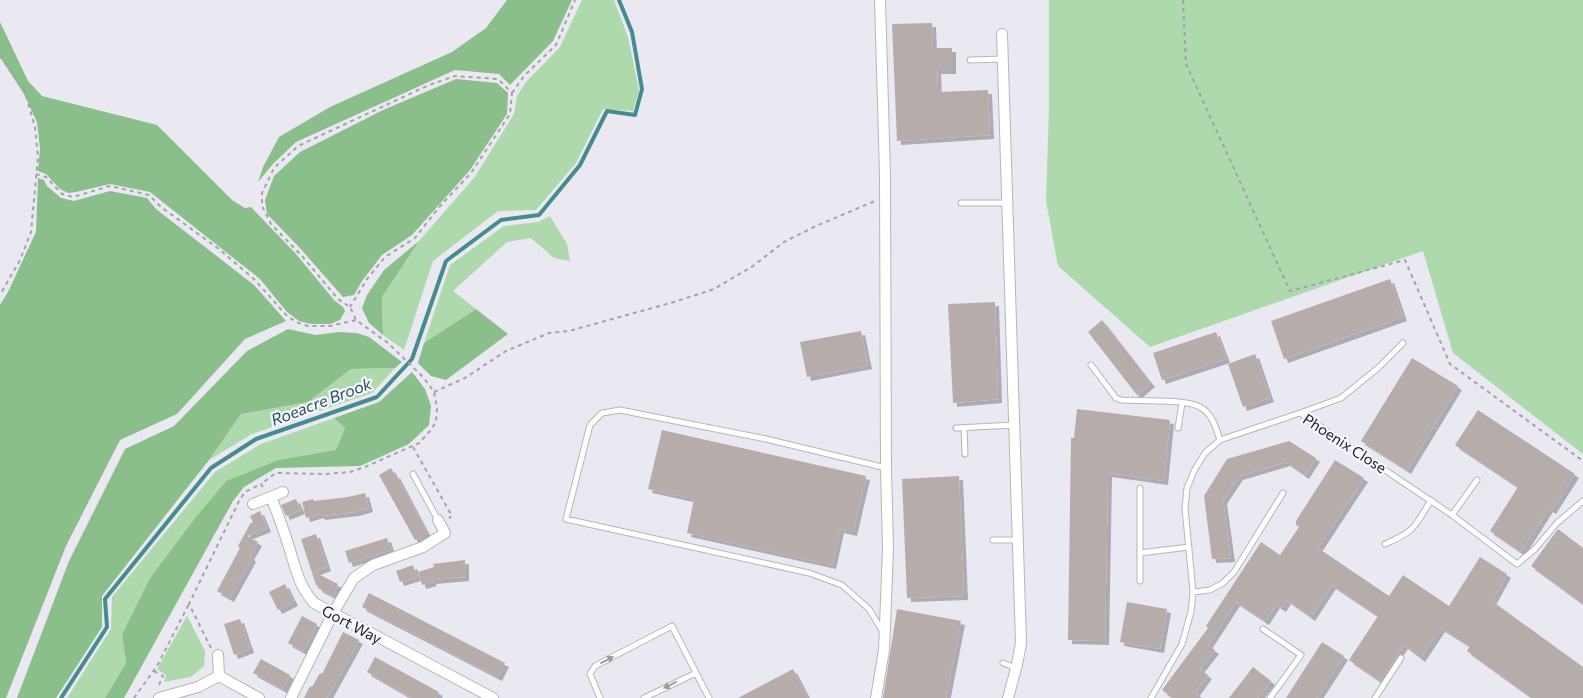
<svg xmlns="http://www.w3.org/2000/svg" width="1583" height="698" viewBox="0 0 1583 698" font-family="Commissioner,sans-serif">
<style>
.green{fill:#add9ac}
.forest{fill:#8abe8a}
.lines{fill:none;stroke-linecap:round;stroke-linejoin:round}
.stream{stroke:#468c8e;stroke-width:4}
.building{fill:#b6adaa;filter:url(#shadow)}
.service-casing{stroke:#b6b5bd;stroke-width:7}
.minor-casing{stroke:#b6b5bd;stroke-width:12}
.path{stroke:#a3a2a9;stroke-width:2;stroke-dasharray:4 4;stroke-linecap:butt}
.service{stroke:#fff;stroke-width:5}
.minor{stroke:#fff;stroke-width:10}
.oneway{fill:#9c9c9d}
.labels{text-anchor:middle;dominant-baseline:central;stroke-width:4.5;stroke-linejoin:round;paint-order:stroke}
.street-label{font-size:15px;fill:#222225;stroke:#f7f6ff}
.water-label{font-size:16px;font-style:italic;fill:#265253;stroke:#f7f6ff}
</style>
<defs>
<filter id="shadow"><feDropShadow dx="4" dy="4" stdDeviation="0" flood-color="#0004"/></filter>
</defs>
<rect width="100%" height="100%" fill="#eae9f2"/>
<path class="green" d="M582,0H614L628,37L639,90L633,111L603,109L576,163L536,210L498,211L433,261L404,350L383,335L382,297L419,241L474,178L514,114L517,96L526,82L560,47Z
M1049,0H1583V454L1453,353L1423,251L1150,347L1058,266L1046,201L1049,106Z
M550,216L567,244L570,261L554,258L531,238L507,242L453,291L476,309L424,343L450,265L504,226L538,222Z
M395,368L372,393L252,434L209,460L241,414L308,402L351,369Z
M334,418L345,428L337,450L278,460L226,481L195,518L150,578L122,634L126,663L105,698H67L111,629L112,597L215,472L261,444Z
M187,616L205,651L204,666L191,677L164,682L166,675L157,669Z"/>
<path class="forest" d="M507,0H572L553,41L510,85L499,74L455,70L296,142L273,164L258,182L263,167L279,137L330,107L452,52L486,28Z
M0,22L28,81L42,96L157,125L232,200L245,208L251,207L296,254L334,300L343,307L345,311L340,320L330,324H311L299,321L287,312L260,279L150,192L110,184L76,192L68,193L60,189L46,174L38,171L40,149L37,122L24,94L0,57Z
M456,79L497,83L508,93L507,114L470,170L412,235L382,255L362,281L354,295L343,297L299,247L267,214L265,200L274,176L300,152L383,110Z
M38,178L44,180L47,186L61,198L74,201L110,191L147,198L156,209L254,285L286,321L245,339L177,414L120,440L66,546L6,698H0V305L8,292L36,232Z
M419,241L382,297L383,335L369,323L362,308L367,295L384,270Z
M476,309L508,334L446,380L431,376L418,363L424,343Z
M288,329L316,335L339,332L357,333L369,337L402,362L395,368L351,369L308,402L241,414L209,460L102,596V627L56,698H17L69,561L125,449L174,426L247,351Z
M412,372L425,389L431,406L429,425L409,444L360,466L276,468L244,487L233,501L124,698H105L126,663L122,634L150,578L195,518L226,481L278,460L336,450L345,428L334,418L379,402Z"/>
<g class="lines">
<path class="stream" d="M61,698L107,627L105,599L211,468L256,439L377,397L412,359L446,261L501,220L539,215L580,165L607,111L635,115L642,89L632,32L619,0"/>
</g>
<path class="building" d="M932,23L933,48H952V70H937L938,92L988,90L990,135L897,141L892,24Z
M1390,279L1403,317L1284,359L1271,321Z
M995,302L998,399L953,403L948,304Z
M1102,320L1151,383L1137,395L1088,332Z
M861,331L868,365L807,377L800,342Z
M1216,332L1226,359L1162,380L1153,353Z
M1255,354L1270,398L1243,407L1228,364Z
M1412,358L1458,386L1407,470L1361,441Z
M1077,409L1170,420L1164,481L1108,473L1105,641L1068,640L1071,438H1074Z
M1478,410L1575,474L1552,510L1549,508L1521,552L1490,531L1518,487L1455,445Z
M662,430L866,476L853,532L840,529L832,565L687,533L694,499L648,489Z
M1289,441L1316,458L1305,475L1286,462L1239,476L1223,500L1231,558L1212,559L1204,496L1227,459Z
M1335,460L1364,478L1318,548L1389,596L1403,575L1449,606L1480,557L1507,574L1492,601L1583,667V698H1532L1467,651L1470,646L1441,628L1421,658L1404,645L1380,681L1349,660L1378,616L1332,585L1311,617L1287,600L1282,608L1276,604L1265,621L1236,602L1208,645L1215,650L1200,669L1208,675L1195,693L1202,698H1173L1162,690L1208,628L1206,626L1261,542L1280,555L1299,527L1296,525V521Z
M391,468L395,475L396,474L427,533L415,540L379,475Z
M959,476L964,596L907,598L902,479Z
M365,493L369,508L355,512L321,516L320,514L306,518L302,502L313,499L314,501L348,497Z
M296,499L301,510L286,516L281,505Z
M260,511L267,528L247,536L258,542L250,556L252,558L230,598L217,591L240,548L238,546L250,524L253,522L250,516Z
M1558,529L1583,548V604L1531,566Z
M316,534L327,567L314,572L338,584L333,596L318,588V586L316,585L301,539Z
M387,538L391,550L349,563L345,551Z
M465,560V577L432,580L433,582L422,585L418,572L434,567L433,564Z
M413,565L417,577L400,582L396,571Z
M285,584L294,602L278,610L269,592Z
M369,593L505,663L498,677L362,607Z
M1127,602L1167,609L1160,649L1120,642Z
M897,609L961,621L946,698H883Z
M302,616L317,624L303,651L288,643Z
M240,619L250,649L234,655L224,624Z
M343,632L359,640L327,698H304L310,686L312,687L320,673L322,674Z
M1322,642L1344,656L1317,698H1286Z
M375,657L439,692L435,698H412L367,672Z
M261,659L290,675L283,689L253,673Z
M1253,667L1271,681L1258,698H1229Z
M793,669L808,698H738Z"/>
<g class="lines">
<defs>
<path id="service" d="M970,60L1003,59
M961,203H1007
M1091,365L1116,398L1121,400C1139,401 1187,399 1200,407C1212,413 1216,428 1220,440
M1300,413L1341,398L1378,368L1403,343
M956,428L1014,425
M964,428L965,454
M1178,428L1182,403
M413,474L438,520
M1452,515L1477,480
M993,540H1018
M1385,544C1414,532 1415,527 1431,500
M1140,553L1189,547
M1140,581V488
M1193,592L1210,590L1223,583L1234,572L1283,493
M1263,629L1301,655L1270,698
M883,632L869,609L842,585L809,573L566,519L590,425L602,413L620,410L766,439L886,468
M1003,663L1016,668
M600,698L590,674L595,666L672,626L709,698
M644,698L696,673
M1151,698L1182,644L1191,612L1193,592L1185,508L1187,488L1195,469L1205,453L1220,440L1300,413L1452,515L1517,564L1535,549L1557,523L1583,501
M1375,698L1401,658"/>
<path id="minor" d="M1002,34L1021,643L1017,665L1008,698
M271,497C277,512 283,528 288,544C296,568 297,583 314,603L493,698
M253,504L283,492
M218,655L219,676
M159,698L198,687L219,676L259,698
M291,698L333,613L354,578L373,565L423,547L445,533L438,520
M876,698L884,650L888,549L886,468L885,175L880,0"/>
</defs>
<use href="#service" class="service-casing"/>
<use href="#minor" class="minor-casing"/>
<path class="path" d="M1183,0L1186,64L1290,291L1405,260L1450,364L1583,461
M0,56L25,92L35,127L38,157L31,232L20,260L0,295
M512,93L524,76L556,45L575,0
M36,174L46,177L62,194L73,197L110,186L149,195L161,207L219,249L255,280L287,316L296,322L308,326H330L356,320
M434,392L465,378L506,351L549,333L569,331L674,302L714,289L753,266L784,242L816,226L875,201
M413,447L452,516L449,518
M263,487L261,484L276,473H280L326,474L350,472L365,467L419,443L430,431L436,422L437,408L434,392L424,378L388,343L356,320L350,307L338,299L302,256L271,224L262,206V193L274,168L298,146L429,85L455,76L498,79L512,93L510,114L471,173L440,206L415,238L385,257L367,279L350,307
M211,648L189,604L240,499L245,492L261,484
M154,671L163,676L159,685H162
M134,698L157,666L189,604"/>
<use href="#service" class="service"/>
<use href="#minor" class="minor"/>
</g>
<defs><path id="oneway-solid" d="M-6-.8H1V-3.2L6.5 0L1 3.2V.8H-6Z" transform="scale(1.25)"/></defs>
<g class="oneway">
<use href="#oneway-solid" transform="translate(607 660) rotate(-27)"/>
<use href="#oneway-solid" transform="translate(670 685) rotate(154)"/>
</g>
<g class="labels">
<g class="street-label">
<text transform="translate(1345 443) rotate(33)">Phoenix Close</text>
<text transform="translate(352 624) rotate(28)">Gort Way</text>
</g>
<g class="water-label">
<text transform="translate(321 401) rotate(-21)">Roeacre Brook</text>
</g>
</g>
</svg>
